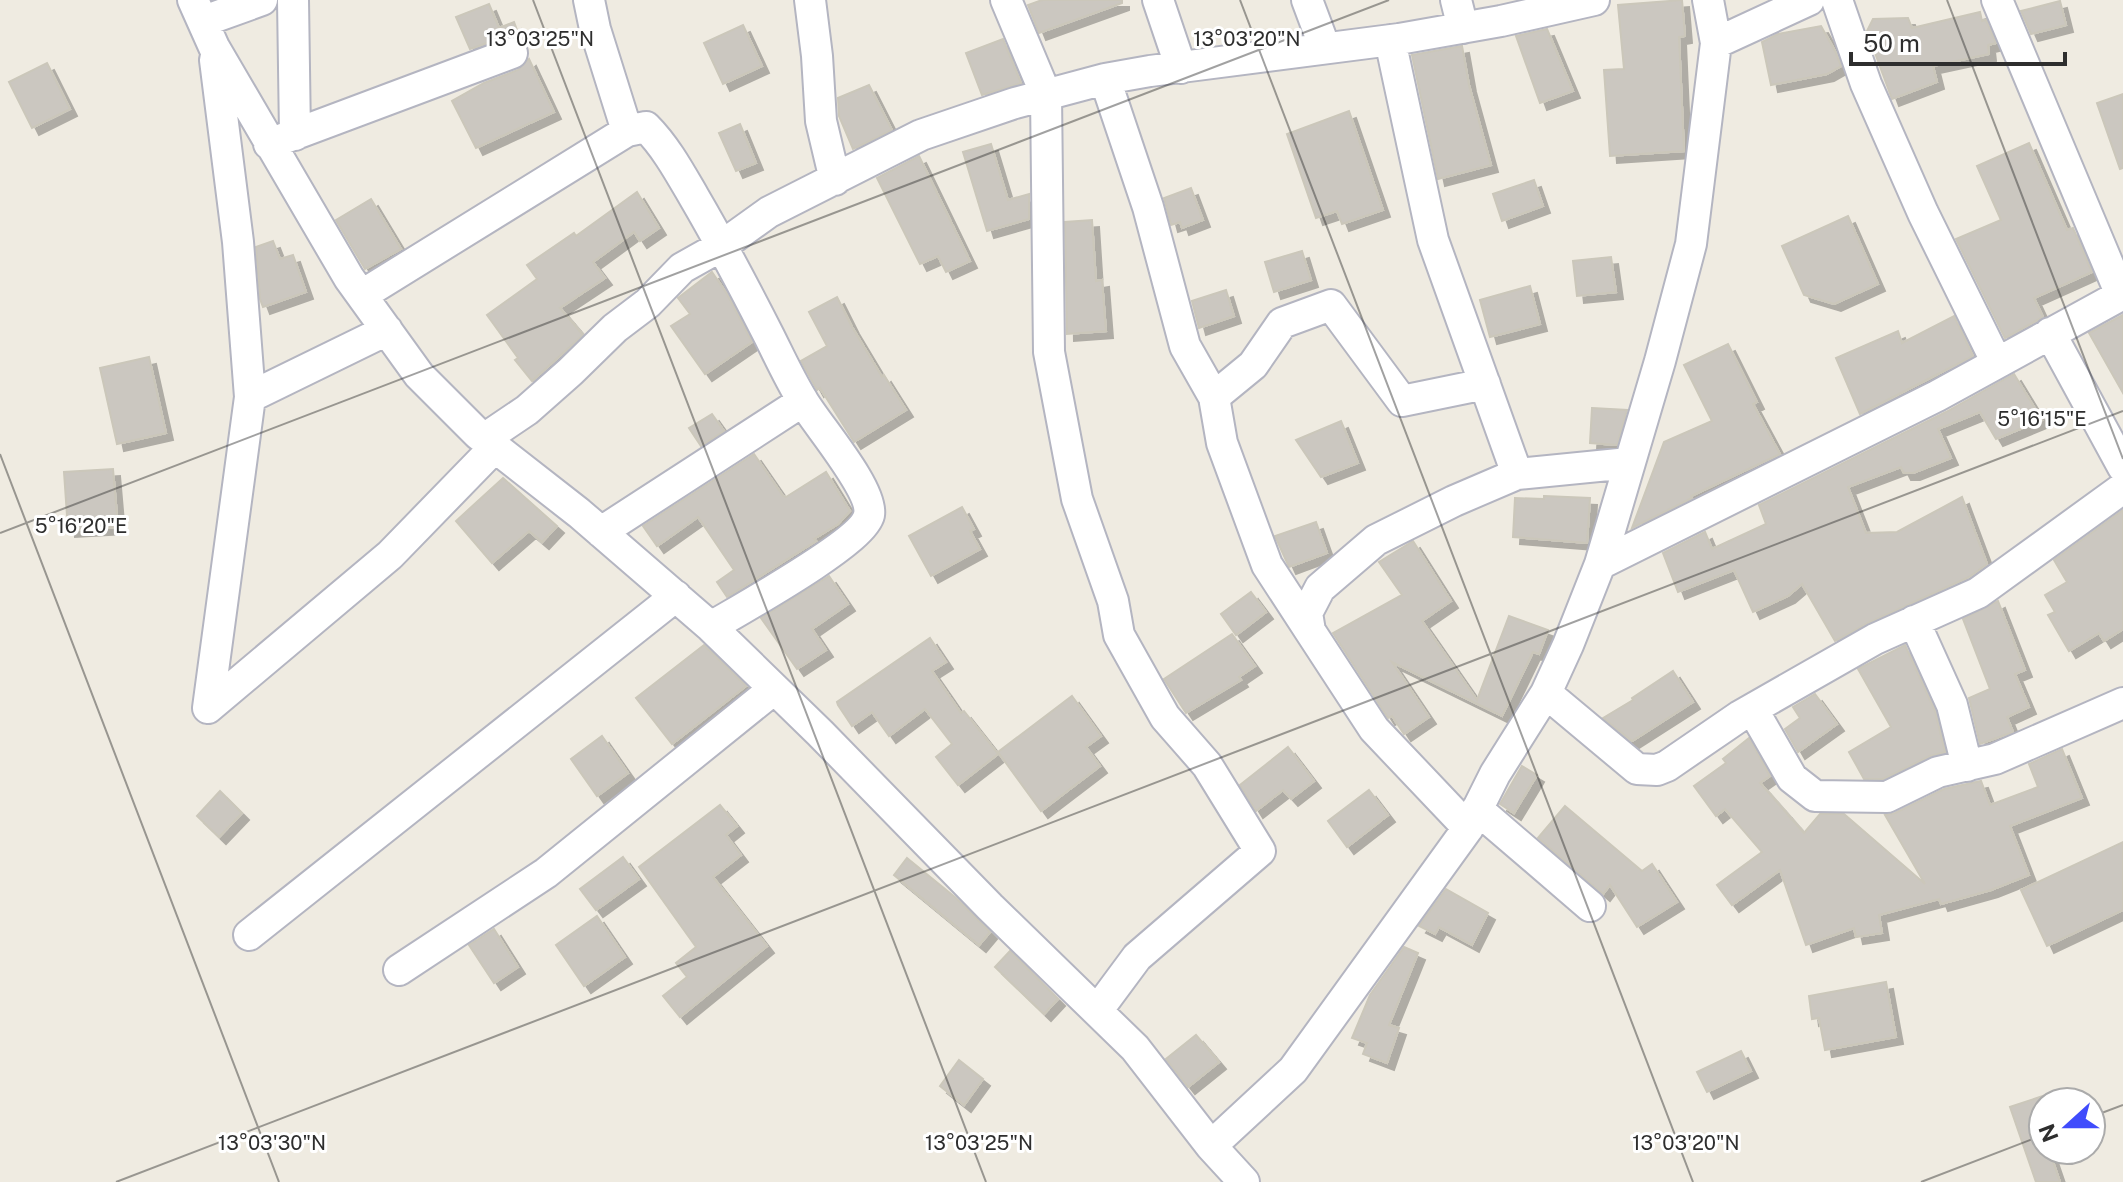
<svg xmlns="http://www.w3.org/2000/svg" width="2123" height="1182" viewBox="0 0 2123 1182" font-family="'Public Sans',sans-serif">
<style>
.building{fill:#cbc7c0;stroke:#cbc7ba;stroke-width:2;filter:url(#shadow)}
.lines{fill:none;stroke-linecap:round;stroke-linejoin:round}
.minor-casing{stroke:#b4b5c1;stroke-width:34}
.minor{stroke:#fff;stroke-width:30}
.ticks{fill:none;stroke:#2e2e2e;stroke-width:2;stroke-opacity:0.45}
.ticks-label{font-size:20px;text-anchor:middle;fill:#2e2e2e;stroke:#fff;stroke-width:6;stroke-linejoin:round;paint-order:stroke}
</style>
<defs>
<filter id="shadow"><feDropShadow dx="7" dy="7" stdDeviation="0" flood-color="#0004"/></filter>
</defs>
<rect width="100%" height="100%" fill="#efebe1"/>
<path class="building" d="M1042,0H1122V3L1039,33L1028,5Z
M1682,0L1685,36L1679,37L1684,151L1610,156L1604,70L1624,69L1618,5Z
M2060,1L2066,25L2031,34L2021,11Z
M489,4L499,28L514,22L520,38L506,36L470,49L456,17Z
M1980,12L1982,21L1986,20L1996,43L1988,45L1989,54L1933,66L1937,82L1892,99L1867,31L1873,19L1908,18L1912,28Z
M743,25L762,66L723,84L704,43Z
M1821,26L1835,51L1841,66L1827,74L1771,85L1762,42L1778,34Z
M1547,29L1573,91L1540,103L1516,36Z
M1003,39L1021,83L982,95L966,53Z
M1462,46L1469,85L1491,165L1438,179L1412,55Z
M529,59L554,112L476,148L452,101L484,83L518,70Z
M47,63L70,109L32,128L9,82Z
M869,85L892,130L853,149L839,116L838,98Z
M2123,94V168L2120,169L2097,103Z
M1349,111L1383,210L1342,224L1337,211L1316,218L1287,134Z
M740,124L756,163L736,171L719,133Z
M2029,143L2067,230L2073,228L2092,272L2034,298L2043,317L2005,338L1956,239L2001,220L1977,166Z
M991,144L1008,200L1029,194V219L987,231L963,152Z
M919,156L970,261L946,272L938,256L920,264L877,178Z
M1534,180L1543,206L1502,221L1493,194Z
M1191,188L1203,220L1182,228L1180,222L1171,225L1164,198Z
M637,192L659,228L640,241L634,232L593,262L605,278L560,308L583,335L532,381L515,360L518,358L487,315L537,279L527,265L574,233L576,236Z
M371,199L401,249L365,269L336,220Z
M1848,216L1878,284L1834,304L1804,295L1782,246Z
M1092,220L1096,281L1102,280L1106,331L1067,334L1065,222Z
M273,241L280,259L293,255L306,292L263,307L260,299L256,247Z
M1302,251L1311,280L1274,292L1265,262Z
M1611,257L1616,292L1577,296L1573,261Z
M712,272L727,294L752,342L705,374L671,326L690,314L678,298Z
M1530,286L1540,324L1490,337L1480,300Z
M1226,290L1234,316L1199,328L1192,301Z
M837,297L852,327L882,377L884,375L906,410L854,442L820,388L817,390L801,361L827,346L809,312Z
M2123,315V393L2089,333Z
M1954,316L1973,356L1860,414L1836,358L1898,331L1902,343Z
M1728,344L1757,402L1753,404L1780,454L1691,496L1692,498L1632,528L1664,442L1712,421L1684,365Z
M149,357L166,433L117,444L100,368Z
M2014,374L2042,420L1996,439L1980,412L1938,429L1951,458L1913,473H1904L1901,467L1848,487L1866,533L1897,532L1962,497L1987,564L1969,577L1868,623L1835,641L1802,584L1788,596L1753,612L1734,570L1678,592L1663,553L1705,532L1712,549L1766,524L1759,505L1946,412Z
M1592,408L1627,410L1617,445L1590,443Z
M712,414L724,431L701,446L689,428Z
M1341,421L1358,463L1321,477L1296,440Z
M754,454L783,496L786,497L826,472L850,511L838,524L814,539L816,541L813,543L727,597L717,582L734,570L698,517L657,546L643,526Z
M113,469L118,527L68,530L64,472Z
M503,478L557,526L542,542L529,531L492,563L456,521Z
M1544,496L1590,498L1587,543L1513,537L1515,498L1544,499Z
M962,507L974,529L970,531L980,549L931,576L909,536Z
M2123,510V629L2104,641L2099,633L2069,651L2048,615L2055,612L2045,595L2067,582L2054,560Z
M1316,522L1327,553L1289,567L1275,536Z
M1413,541L1451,601L1422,621L1477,700L1509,616L1548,630L1539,654L1533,652L1502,716L1392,662L1429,717L1404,734L1392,716L1388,718L1333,633L1402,595L1379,562Z
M829,576L848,604L812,629L826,650L797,669L761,618Z
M1251,592L1266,612L1236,635L1221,614Z
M1998,601L2025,670L2015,674L2029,707L2007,717L2013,732L1980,744L1969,698L1990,689L1963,619Z
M1232,634L1255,666L1239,677L1241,680L1186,713L1164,679Z
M930,638L946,662L932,671L961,713L964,711L998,754L958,785L936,757L952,744L925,709L889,736L872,712L852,726L838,705L837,702Z
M704,645L746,686L672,744L636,698Z
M1905,645L1935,711L1945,752L1930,756L1883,779H1864L1849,752L1891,727L1858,669Z
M1673,671L1693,702L1632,741L1603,718L1633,700L1632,698Z
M1815,694L1837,724L1798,752L1785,729L1800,718L1793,707Z
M1072,696L1101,736L1086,747L1100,766L1041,811L998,752Z
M602,736L628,773L597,796L571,759Z
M1749,738L1770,776L1760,783L1804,833L1820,814H1844L1925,884L1885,815L1895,813L1944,789L1981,781L1990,805L2038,787L2029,764L2062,749L2082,798L2010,826L2029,875L1991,890L1941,904L1939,899L1879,915L1882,933L1856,937L1854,928L1806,945L1780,870L1732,905L1717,885L1762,852L1725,809L1716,816L1694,786L1726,763L1723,759Z
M1288,747L1314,781L1291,799L1283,790L1256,811L1240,785Z
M1522,766L1537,775L1514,813L1500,804Z
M1369,790L1388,815L1347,847L1328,821Z
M220,791L242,813L219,837L197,816Z
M720,805L737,826L726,835L741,855L713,877L767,946L680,1017L663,996L687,977L676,963L696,947L639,867Z
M1565,806L1642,871L1652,864L1677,902L1637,927L1610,885L1603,894L1538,838Z
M2123,842V910L2047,946L2021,890Z
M623,857L639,879L596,910L580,889Z
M907,858L956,898L990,932L979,945L894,875Z
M1446,889L1488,913L1472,945L1439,927L1435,934L1419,926Z
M597,916L625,957L584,986L556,945Z
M494,929L518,967L494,983L469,945Z
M1404,947L1418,953L1389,1025L1399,1028L1387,1063L1363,1054L1367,1043L1352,1038L1370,995Z
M1010,951L1058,999L1044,1014L995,967Z
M1886,982L1896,1037L1825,1050L1819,1018L1812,1019L1809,996Z
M1196,1035L1219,1062L1188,1087L1166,1059Z
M1741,1051L1751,1071L1707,1092L1697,1072Z
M959,1060L983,1079L964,1105L940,1086Z
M2043,1096V1150H2049L2060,1182H2036L2010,1107Z"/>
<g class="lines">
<defs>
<path id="minor" d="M193,0L214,47L349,278L419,375L478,434L579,513L711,627L820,733L990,907L1135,1048L1211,1146L1244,1182
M293,0L295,135
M589,0L595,29L627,131
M810,0L817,56L821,121L835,180
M1006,0L1046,95L1049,352L1077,499L1113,601L1119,635L1165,717L1207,765L1260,851L1137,957L1097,1011
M1158,0L1181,68
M1307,0L1325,48
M1456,0L1463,28
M1837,0L1866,84L1923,213L1997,363
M1997,0L2121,295
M204,21L262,0
M1390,40L1433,240L1517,474
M1716,43L1809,0
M1105,79L1148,207L1185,346L1214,397L1222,443L1267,565L1310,631
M269,144L512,53
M362,295L627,131L646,127C666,147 680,173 694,197C721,243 745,289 769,336C780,358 790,380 803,401C817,425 874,490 869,515C863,542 739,610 711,627
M2050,333L2123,467
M250,397L387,330
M1214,397L1253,365L1282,323L1331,305L1402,401L1485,384
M484,439L527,410L570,372L615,328L648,303L682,268L723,245L769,212L921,135L1015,103L1105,79L1150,71L1399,39L1501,21L1594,0
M601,532L803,401
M1600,564L1937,396L2123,294
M1914,621L1952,705L1967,766
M1546,693L1637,769L1657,770L1667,766L1740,716L1875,639L1978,593L2123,488
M208,708L250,397L238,242L215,60
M208,708L390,555L495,447
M1753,710L1792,778L1815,796L1887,797L1938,772L1995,759L2123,703
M1477,809L1590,906
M1468,828L1374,729L1310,631L1307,613L1320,588L1376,540L1454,501L1517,474L1629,463
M249,935L676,596
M399,970L546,873L774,689
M1211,1146L1293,1070L1468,828L1495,774L1546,693L1568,645L1600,564L1660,361L1691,244L1716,43L1708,0"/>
</defs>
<use href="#minor" class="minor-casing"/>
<use href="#minor" class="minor"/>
</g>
<path class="ticks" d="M533,0L986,1182M1240,0L1693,1182M1947,0L2123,459M0,454L279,1182M0,533L1389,0M2091,1117L2123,1105M116,1182L2123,411M1921,1182L2043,1135"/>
<g class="ticks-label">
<text x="540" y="46">13°03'25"N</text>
<text x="1247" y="46">13°03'20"N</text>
<text x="2042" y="426">5°16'15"E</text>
<text x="81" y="533">5°16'20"E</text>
<text x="272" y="1150">13°03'30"N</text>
<text x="979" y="1150">13°03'25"N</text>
<text x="1686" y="1150">13°03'20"N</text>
</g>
<g transform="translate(2067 1126) rotate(249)"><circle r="38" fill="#ffffff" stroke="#ababab" stroke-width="2"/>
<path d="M0-6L14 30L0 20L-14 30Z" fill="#404cfc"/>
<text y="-12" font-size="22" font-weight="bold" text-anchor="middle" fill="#2e2e2e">N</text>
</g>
<path d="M1851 52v12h214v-12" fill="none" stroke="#2e2e2e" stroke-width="4"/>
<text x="1863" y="52" font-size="24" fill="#2e2e2e" stroke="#ffffff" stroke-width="6" paint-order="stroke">50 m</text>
</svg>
